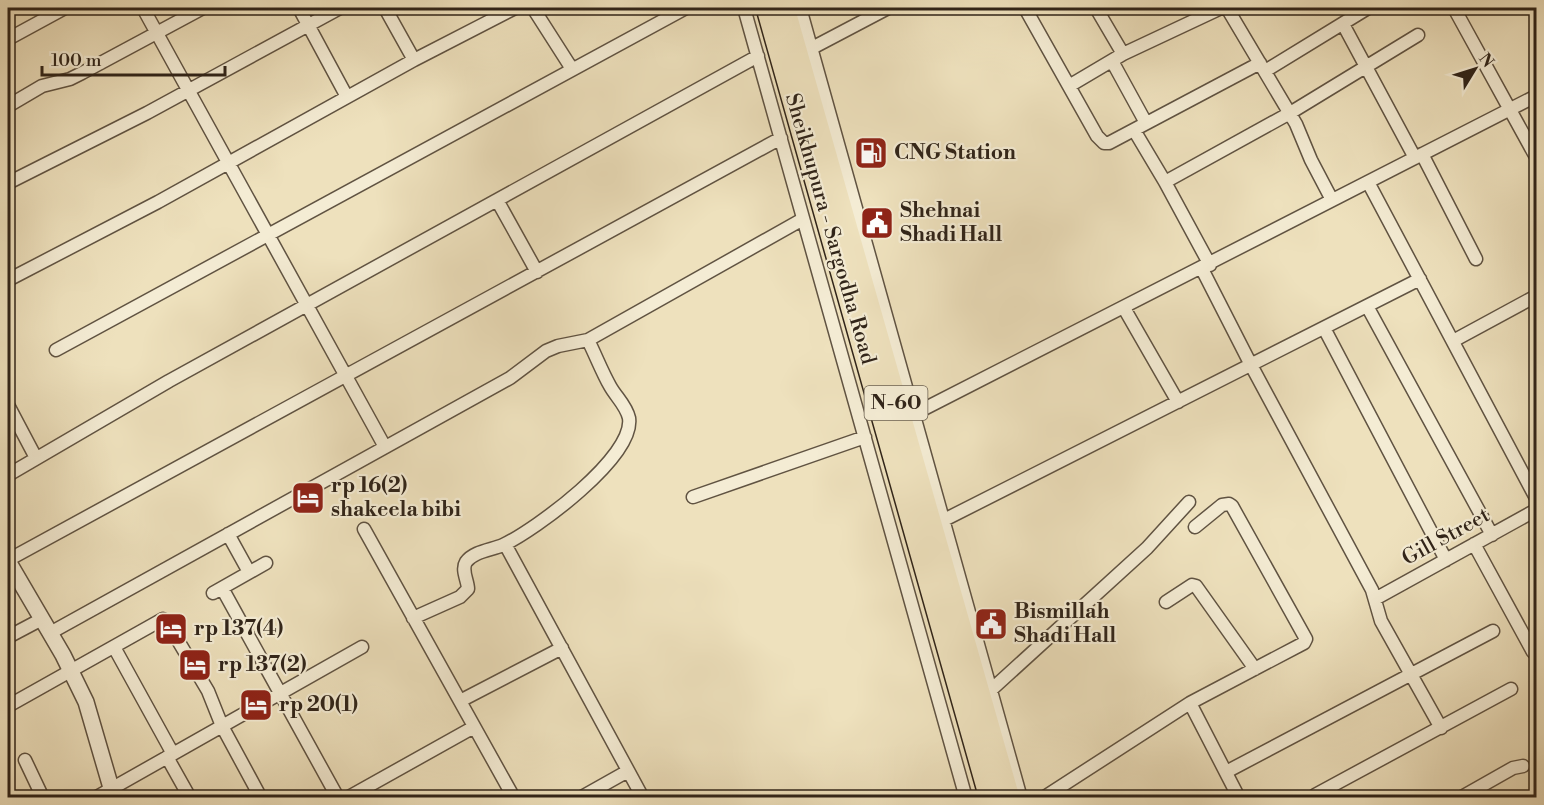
<svg xmlns="http://www.w3.org/2000/svg" width="1544" height="805" viewBox="0 0 1544 805" font-family="'Libre Bodoni',serif">
<style>
.lines{fill:none;stroke-linecap:round;stroke-linejoin:round}
.minor-casing{stroke:#605342;stroke-width:15}
.tertiary-casing{stroke:#605342;stroke-width:18}
.trunk-casing{stroke:#302419;stroke-width:24}
.minor{stroke:#f4ecd4;stroke-width:12}
.tertiary{stroke:#f4ecd4;stroke-width:15}
.trunk{stroke:#eee1bd;stroke-width:21}
.labels{text-anchor:middle;dominant-baseline:central;stroke-width:4.5;stroke-linejoin:round;paint-order:stroke}
.shield{fill:#f4ecd4;stroke:#6b6051;stroke-width:1.5}
.shield-label{font-size:20px;font-weight:bold;fill:#302419}
.poi-label{font-size:21px;font-weight:bold;fill:#302419;stroke:#f4ecd4;text-anchor:start}
.street-label{font-size:21px;fill:#302419;stroke:#f4ecd4}
</style>
<rect width="100%" height="100%" fill="#eee1bd"/>
<filter id="stains"><feTurbulence type="fractalNoise" baseFrequency=".00333" numOctaves="4"/><feColorMatrix values="0 0 0 0 .2 0 0 0 0 .09 0 0 0 0 .02 0 0 0 .5 -.17"/></filter>
<radialGradient id="worn" r=".72"><stop offset=".6" stop-color="#630" stop-opacity="0"/><stop offset="1" stop-color="#630" stop-opacity=".3"/></radialGradient>
<g class="lines">
<defs>
<path id="minor" d="M143,8L385,447
M299,8L347,97
M385,8L414,60
M533,8L572,69
M744,8L966,798
M800,8L1021,798
M1025,8L1097,136L1104,143H1109L1260,63
M1096,8L1123,54
M1227,8L1296,124L1311,160L1332,200
M1454,8L1536,157
M1343,24L1415,158
M8,39L65,8
M812,48L888,8
M1112,61L1146,123
M1265,71L1368,8
M1069,86L1123,54L1221,8
M8,106L42,86L70,79L82,73L203,8
M1134,130L1165,182L1210,265
M1422,154L1476,259
M1165,182L1290,113L1418,35
M1368,182L1536,498
M8,183L147,113L340,8
M497,200L537,272
M1202,269L1251,365L1372,590L1381,621L1441,728
M8,280L158,202L414,60L515,8
M1367,306L1492,535
M1124,308L1178,402
M1324,328L1446,560
M1453,341L1536,296
M56,350L686,8
M8,405L36,458
M914,414L1536,96
M8,475L169,381L758,56
M693,497L865,437
M944,520L1420,279
M364,529L514,798
M228,534L249,572
M505,544L643,798
M1474,544L1533,652
M8,560L781,138
M222,588L338,798
M213,593L266,563
M1375,599L1536,510
M1166,602L1192,585L1196,586L1255,669
M413,618L460,597L468,589C468,581 461,570 466,562C474,551 492,550 503,545C535,530 635,457 629,418C626,405 616,397 610,386C602,372 596,356 588,340
M50,633L510,378L546,351L558,346L588,340L803,219
M8,637L42,619
M114,647L173,754
M991,690L1147,548L1189,502
M460,701L562,648
M1190,703L1239,798
M8,706L163,619L167,622L208,691L222,726L261,798
M167,757L190,798
M25,760L43,798
M1226,772L1493,631
M1315,795L1511,689
M95,798L362,647
M347,798L474,727
M580,798L628,771
M1043,798L1190,703L1304,643L1306,639L1232,506L1229,504L1222,505L1195,527
M1460,798L1513,768L1523,766"/>
<path id="tertiary" d="M8,561L63,655L86,702L114,798"/>
<path id="trunk" d="M767,8L990,798
M784,8L1009,798"/>
</defs>
<use href="#minor" class="minor-casing"/>
<use href="#tertiary" class="tertiary-casing"/>
<use href="#trunk" class="trunk-casing"/>
<use href="#minor" class="minor"/>
<use href="#tertiary" class="tertiary"/>
<use href="#trunk" class="trunk"/>
</g>
<defs>
<symbol id="fuel-square" viewBox="-11 -11 22 22"><rect x="-9" y="-9" width="18" height="18" rx="4" fill="#8f2418" stroke="#f4ecd4"/><path d="M-5.5-6h7V0h2V4h1.3V-2.5L3-4.5l.8-.8L6-3V5H2.5V1h-1V6h-7ZM-4.2-4.7v3.2H.2V-4.7Z" fill="#fff"/></symbol>
<symbol id="civic-square" viewBox="-11 -11 22 22"><rect x="-9" y="-9" width="18" height="18" rx="4" fill="#8f2418" stroke="#f4ecd4"/><path d="M-.6-6.5H3V-4.5H.6V-3L4-1V1h2V6H-6V1h2V-1L-.6-3ZM-1.2 2.5V6h2.4V2.5Z" fill="#fff"/></symbol>
<symbol id="hotel-square" viewBox="-11 -11 22 22"><rect x="-9" y="-9" width="18" height="18" rx="4" fill="#8f2418" stroke="#f4ecd4"/><path d="M-6-4.5h1.5V1H6V5H4.5V3h-9V5H-6ZM-4 0a1.8 1.8 0 1 1 3.6 0ZM.5 0V-2.5h3Q6-2.5 6 0Z" fill="#fff"/></symbol>
</defs>
<g fill-rule="evenodd">
<use href="#fuel-square" x="852" y="134" width="38" height="38"/>
<use href="#civic-square" x="858" y="204" width="38" height="38"/>
<use href="#hotel-square" x="289" y="479" width="38" height="38"/>
<use href="#civic-square" x="972" y="605" width="38" height="38"/>
<use href="#hotel-square" x="152" y="610" width="38" height="38"/>
<use href="#hotel-square" x="176" y="646" width="38" height="38"/>
<use href="#hotel-square" x="237" y="686" width="38" height="38"/>
</g>
<g class="labels">
<rect class="shield" x="864.5" y="386" width="63" height="34" rx="4.5"/>
<g class="shield-label">
<text x="896" y="403">N-60</text>
</g>
<g class="poi-label">
<text x="894" y="153">CNG Station</text>
<text x="900" y="211">Shehnai<tspan x="900" dy="24">Shadi Hall</tspan></text>
<text x="331" y="486">rp 16(2)<tspan x="331" dy="24">shakeela bibi</tspan></text>
<text x="1014" y="612">Bismillah<tspan x="1014" dy="24">Shadi Hall</tspan></text>
<text x="194" y="629">rp 137(4)</text>
<text x="218" y="665">rp 137(2)</text>
<text x="279" y="705">rp 20(1)</text>
</g>
<g class="street-label">
<text transform="translate(830 229) rotate(74)">Sheikhupura - Sargodha Road</text>
<text transform="translate(1446 537) rotate(-29)">Gill Street</text>
</g>
</g>
<rect width="1544" height="805" fill="none" stroke="#eee1bd" stroke-width="30"/>
<rect x="9" y="9" width="1526" height="787" fill="none" stroke="#302419" stroke-width="3"/>
<rect x="15" y="15" width="1514" height="775" fill="none" stroke="#302419" stroke-width="1.5"/>
<g transform="translate(1475 69) rotate(52)" stroke="#f4ecd4" stroke-width="4.5" paint-order="stroke">
<path d="M0-4.5L10 22L0 15L-10 22Z" fill="#302419"/>
<text y="-9" font-size="16" font-weight="bold" text-anchor="middle" fill="#302419">N</text>
</g>
<path d="M42 66v9h183v-9" fill="none" stroke="#302419" stroke-width="3"/>
<text x="51" y="66" font-size="18" fill="#302419" stroke="#f4ecd4" stroke-width="4.5" paint-order="stroke">100 m</text>
<rect width="100%" height="100%" filter="url(#stains)"/>
<rect width="100%" height="100%" fill="url(#worn)"/>
</svg>
